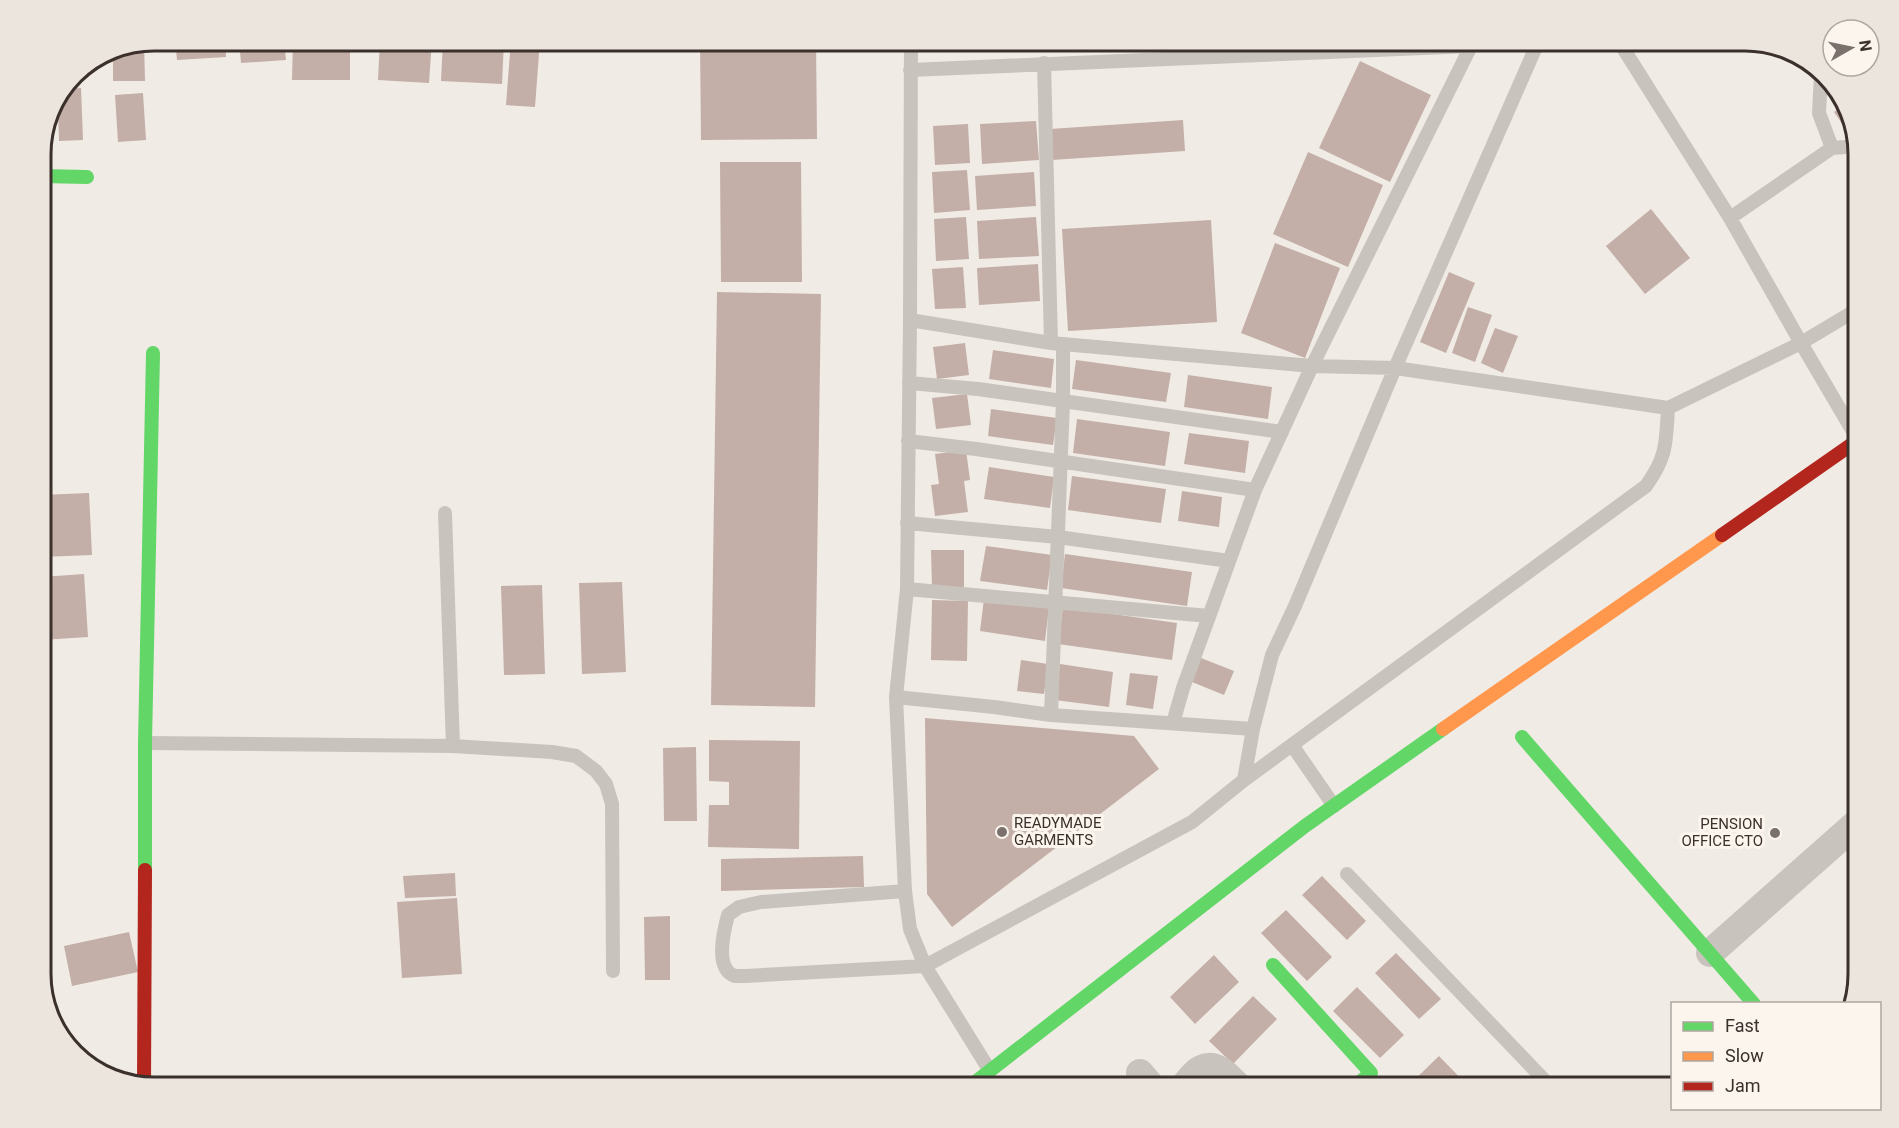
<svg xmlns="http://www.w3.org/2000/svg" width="1899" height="1128" viewBox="0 0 1899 1128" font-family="Roboto,sans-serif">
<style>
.building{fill:#c3afa7}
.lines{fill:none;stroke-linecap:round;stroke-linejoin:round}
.lane{stroke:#c9c3be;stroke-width:14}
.street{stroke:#c9c3be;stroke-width:28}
.fast{stroke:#63d668;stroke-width:14}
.slow{stroke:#ff974d;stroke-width:14}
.jam{stroke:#b3261e;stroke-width:14}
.poi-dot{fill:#7a716c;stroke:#fbf5ee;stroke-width:2}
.labels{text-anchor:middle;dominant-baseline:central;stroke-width:6;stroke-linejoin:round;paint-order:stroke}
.poi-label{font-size:15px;fill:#3b302b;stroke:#fbf5ee;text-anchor:start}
.rim{fill:none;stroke:#3b302b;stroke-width:3}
</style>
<rect width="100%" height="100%" fill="#f0ebe5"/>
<path class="building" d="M175,40H225L226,57L177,60Z
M239,40H284L286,60L241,63Z
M293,40H350V80H292Z
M380,40H432L429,83L378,80Z
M443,40H504L502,84L441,81Z
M511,40H540L535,107L506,105Z
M700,40H816L817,139L701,140Z
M144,42L145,81H113V49Z
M1360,61L1431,95L1390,182L1319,148Z
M85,66L86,78L71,79L74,73Z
M81,88L83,140L59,141L58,109L67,89Z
M143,93L146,140L118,142L115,95Z
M1845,104L1857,141L1855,142L1834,112Z
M1183,120L1185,151L1052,160L1050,129Z
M1036,121L1039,160L982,164L980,124Z
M968,124L970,163L935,165L933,126Z
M1308,152L1383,185L1348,267L1273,234Z
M720,162H801L802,282H721Z
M967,170L970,210L934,213L932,172Z
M1034,172L1036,206L977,210L975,176Z
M1651,209L1690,258L1645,294L1606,246Z
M966,217L969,259L936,261L934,219Z
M1036,217L1039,256L979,259L977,221Z
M1211,220L1217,322L1068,331L1062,229Z
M1275,243L1340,268L1305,358L1241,333Z
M1038,264L1040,301L979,305L977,268Z
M963,267L966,308L935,309L932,269Z
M1449,272L1475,283L1446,353L1420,342Z
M717,292L821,294L815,707L711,705Z
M1468,307L1492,315L1475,362L1452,353Z
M1495,328L1518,336L1503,373L1481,363Z
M965,343L969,375L937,379L933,347Z
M993,350L1054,359L1051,388L989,379Z
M1076,360L1171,373L1166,402L1072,389Z
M1188,375L1272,387L1268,419L1184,407Z
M967,394L971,425L936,429L932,398Z
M991,409L1057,418L1053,445L988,436Z
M1077,419L1170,432L1165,466L1073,453Z
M1189,433L1249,441L1245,473L1184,464Z
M966,450L970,480L964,481L968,512L935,516L931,485L939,484L935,454Z
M989,467L1054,477L1050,508L984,499Z
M1072,476L1166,489L1161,523L1068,510Z
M1182,491L1222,497L1219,527L1178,521Z
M89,493L92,555L41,557V495Z
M986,546L1052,555L1047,590L980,581Z
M931,550H964V587H932Z
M1065,554L1192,572L1187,606L1061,588Z
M84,574L88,637L41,640V577Z
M622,582L626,672L582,674L579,583Z
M542,585L545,674L504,675L501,586Z
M984,599L1049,608L1045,641L980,631Z
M932,600L968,601L967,661L931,660Z
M1063,607L1177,623L1172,660L1058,644Z
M1201,658L1234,671L1224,695L1192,682Z
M1021,660L1048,664L1044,694L1017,691Z
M1060,664L1113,672L1109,707L1055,700Z
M1130,673L1158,676L1153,709L1126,705Z
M925,718L1134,736L1159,769L952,927L927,894Z
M709,740L800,741L799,849L708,847L709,805H729V782L709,781Z
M696,747L697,821H664L663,748Z
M863,856L864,887L721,891V859Z
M455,873L456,896L405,898L403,876Z
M1322,876L1366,921L1347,940L1302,895Z
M457,898L462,974L402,978L397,902Z
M1286,910L1332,957L1307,981L1261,933Z
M670,916V980H645L644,917Z
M129,932L138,972L72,986L64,946Z
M1396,953L1441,999L1419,1019L1375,973Z
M1214,955L1239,982L1195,1024L1170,997Z
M47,972L56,1011L50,1013L41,981V973Z
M1357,987L1404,1035L1380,1058L1333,1011Z
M1253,996L1277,1019L1233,1064L1209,1041Z
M1439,1056L1469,1087H1407Z
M1489,1078L1497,1087H1479Z
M744,1082L745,1087H717V1086Z"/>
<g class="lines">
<path class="lane" d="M911,40L910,320L907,589L896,697L994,707L1051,715L1253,729
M1618,40L1730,218L1801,343L1858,440
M1044,63L1051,343
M910,70L1471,46
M1832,148L1858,146
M1730,218L1832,148L1819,113L1821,75
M910,320L1051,343L1312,366L1395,368L1668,408L1801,343L1858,309
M909,383L978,389L1282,432
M908,441L976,449L1255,490
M445,513L453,746
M907,523L1058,537L1229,561
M907,589L1209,616
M896,697L905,891L910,929L925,966L990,1071
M1051,715L1063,401V344
M1173,723L1183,688L1255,490L1312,366L1474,40
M145,743L453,746L552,752L576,756L596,771L606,784L612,804L613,971
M1292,745L1334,806
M1244,780L1253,729L1272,655L1295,606L1395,368L1539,40
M1347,874L1551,1087
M905,891L761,902L739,907L728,915C724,930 714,969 735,976C735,976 744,976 745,976L925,966L1192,822L1244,780L1646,486C1667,457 1666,443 1668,408"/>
<path class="street" d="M1710,953L1858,822
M1140,1073L1152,1087
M1183,1087C1188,1082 1194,1072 1201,1069C1217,1061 1229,1078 1239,1087"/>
<path class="fast" d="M41,176L87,177
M1522,737L1754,1004
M145,870V743L153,353
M1273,965L1371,1073L1354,1087
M969,1087L1305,826L1443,729"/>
<path class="slow" d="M1443,729L1722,535"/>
<path class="jam" d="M1722,535L1858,440
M144,1085L145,870"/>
</g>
<g class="poi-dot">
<circle cx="1002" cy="832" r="6"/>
<circle cx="1775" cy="833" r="6"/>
</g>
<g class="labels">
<g class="poi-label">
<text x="1014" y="823">READYMADE<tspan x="1014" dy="17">GARMENTS</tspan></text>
<text x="1763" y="824" text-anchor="end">PENSION<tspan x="1763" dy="17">OFFICE CTO</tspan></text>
</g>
</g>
<path d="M0 0H1899V1128H0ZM154 51H1745A103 103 0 0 1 1848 154V974A103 103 0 0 1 1745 1077H154A103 103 0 0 1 51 974V154A103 103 0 0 1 154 51Z" fill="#ece5de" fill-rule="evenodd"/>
<path class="rim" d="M154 51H1745A103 103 0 0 1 1848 154V974A103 103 0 0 1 1745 1077H154A103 103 0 0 1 51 974V154A103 103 0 0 1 154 51Z"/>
<rect x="1671" y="1002" width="210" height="108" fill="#fbf5ee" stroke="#aea6a0" stroke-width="1.5"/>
<rect x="1683" y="1022" width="30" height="9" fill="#63d668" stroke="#aea6a0" stroke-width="1.5"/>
<text x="1725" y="1032" font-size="18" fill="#3b302b">Fast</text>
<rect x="1683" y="1052" width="30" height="9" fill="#ff974d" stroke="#aea6a0" stroke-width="1.5"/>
<text x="1725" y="1062" font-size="18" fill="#3b302b">Slow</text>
<rect x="1683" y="1082" width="30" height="9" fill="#b3261e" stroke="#aea6a0" stroke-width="1.5"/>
<text x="1725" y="1092" font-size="18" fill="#3b302b">Jam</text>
<g transform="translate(1851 48) rotate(81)"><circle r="28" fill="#fbf5ee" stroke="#aea6a0" stroke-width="1.5"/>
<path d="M0-4.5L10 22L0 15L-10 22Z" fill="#7a716c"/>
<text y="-9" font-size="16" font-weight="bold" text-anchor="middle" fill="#3b302b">N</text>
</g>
</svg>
